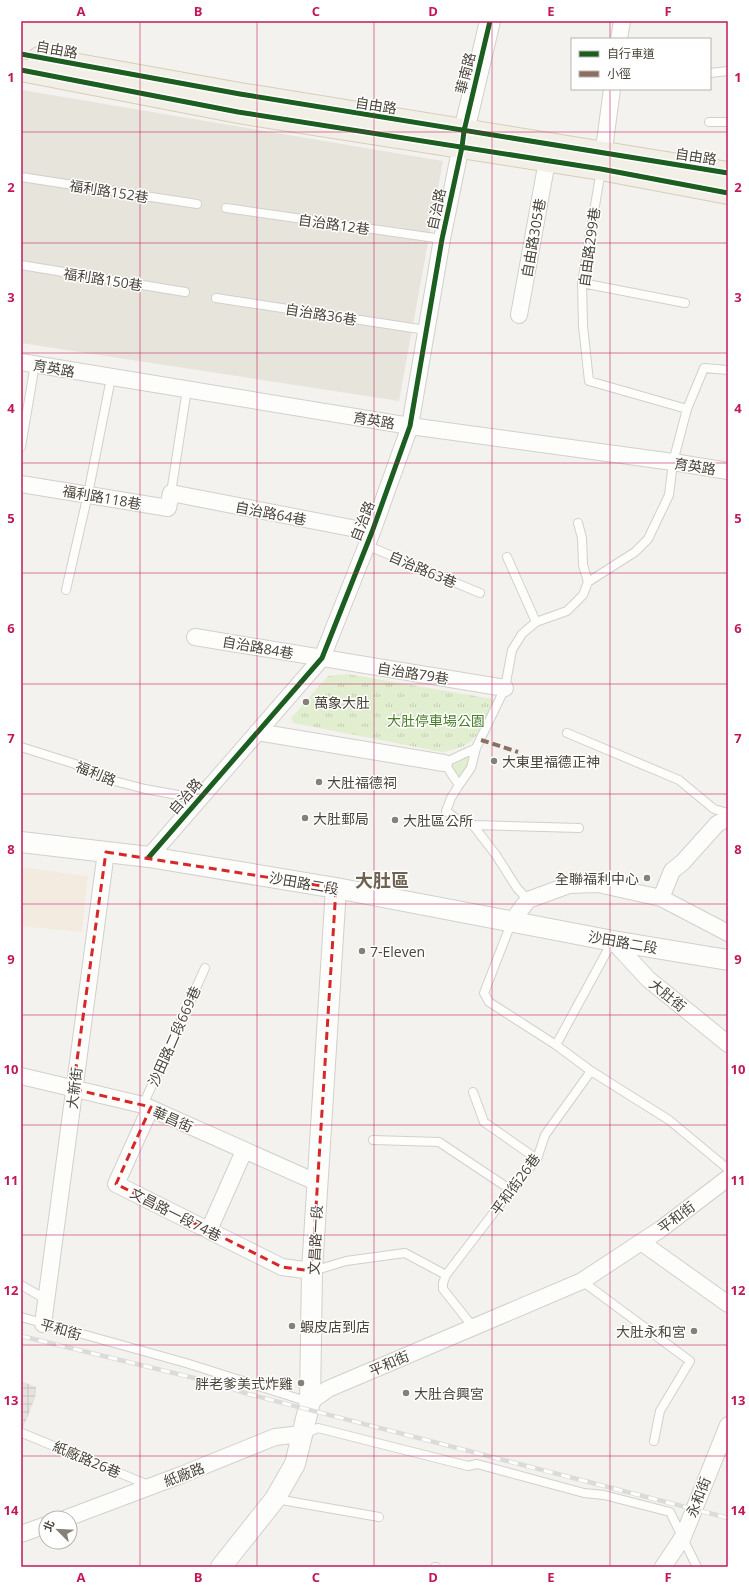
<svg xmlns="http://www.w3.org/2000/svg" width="749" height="1588" viewBox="0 0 749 1588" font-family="'Open Sans','Noto Sans TC',sans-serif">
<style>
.residential{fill:#e7e4dc}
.commercial{fill:#f3ebdf}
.industrial{fill:url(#industrial-grid)}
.park{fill:url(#park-tufts)}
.garden{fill:#e1eecf}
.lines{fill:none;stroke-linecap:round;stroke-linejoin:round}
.service-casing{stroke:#d2d0cb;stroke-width:10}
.minor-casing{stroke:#d2d0cb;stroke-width:18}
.tertiary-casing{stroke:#d2d0cb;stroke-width:22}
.primary-casing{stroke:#d6cebb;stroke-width:24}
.service{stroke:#fdfdfc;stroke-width:8}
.minor{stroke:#fdfdfc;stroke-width:16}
.tertiary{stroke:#fdfdfc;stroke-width:20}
.primary{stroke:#f2efe6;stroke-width:22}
.rail-casing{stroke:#dbdbda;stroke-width:4.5}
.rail{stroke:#fff;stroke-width:3;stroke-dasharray:9;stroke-linecap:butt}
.quiet{stroke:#8d6e63;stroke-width:4;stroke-dasharray:8 4;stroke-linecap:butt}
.cycleway-casing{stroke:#fff;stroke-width:8}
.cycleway{stroke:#1b5e20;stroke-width:5}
.marked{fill:none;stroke:#d62828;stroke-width:3;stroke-dasharray:8 5;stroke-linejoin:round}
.grid{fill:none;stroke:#c2185b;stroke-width:1;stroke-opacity:0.55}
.poi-dot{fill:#868178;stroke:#fff;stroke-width:1.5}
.labels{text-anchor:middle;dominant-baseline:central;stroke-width:3;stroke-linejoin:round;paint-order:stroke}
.street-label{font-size:14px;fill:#4b4439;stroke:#fff}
.poi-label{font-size:14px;fill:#4b4439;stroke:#fff;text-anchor:start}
.park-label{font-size:14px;fill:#4a7f2a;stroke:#fff}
.district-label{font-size:18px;font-weight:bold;fill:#6e6250;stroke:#fff}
.neatline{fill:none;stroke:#c2185b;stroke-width:1.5}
.grid-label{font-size:13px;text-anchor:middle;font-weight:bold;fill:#c2185b}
</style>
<defs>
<pattern id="industrial-grid" width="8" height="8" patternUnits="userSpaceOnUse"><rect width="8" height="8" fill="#e6e2de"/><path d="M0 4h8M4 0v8" fill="none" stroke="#c7c3bf"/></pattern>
<pattern id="park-tufts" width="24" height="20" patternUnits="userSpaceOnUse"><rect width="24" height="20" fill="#e1eecf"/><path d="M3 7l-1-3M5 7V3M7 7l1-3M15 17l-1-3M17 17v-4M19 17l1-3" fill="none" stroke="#c3cdb2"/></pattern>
</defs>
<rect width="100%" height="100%" fill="#f4f2ee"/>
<path class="residential" d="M22,90L443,161L399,401L21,343V96Z"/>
<path class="commercial" d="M21,867L88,876L82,932L21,926Z"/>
<path class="industrial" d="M21,1381L36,1387L35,1398L21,1433Z"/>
<path class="park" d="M347,674L493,699C494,708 491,712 486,720C474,741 468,748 442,752L293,723L291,718L328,676Z"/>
<path class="garden" d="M467,756L470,762L464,774L458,777L451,767V764Z"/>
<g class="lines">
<defs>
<path id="service" d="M710,73L728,71
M709,122H728
M601,170L582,283L583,326L589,381L687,409
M21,177L197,204
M226,208L442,239
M21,265L185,292
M582,283L685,303
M216,298L426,330
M21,447L35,364
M171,493L187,389
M578,523L582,538L583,565L588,582
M366,545L480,593
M507,557L536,622
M66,590L88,494L111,378
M567,733L679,780L714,809L728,813
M21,747L75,764L99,777L145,789L178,795L195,803
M459,785L471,768L476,748
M473,825L579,828
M528,900L517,888L496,855L473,825L458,820L446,811L451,798L459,785L444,763L476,748L505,688L512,650L522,634L536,622L567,611L583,595L588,582L635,552L648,539L669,495L673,462L687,409L704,368L728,370
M512,921L484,993L489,1002L556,1045L591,1071L669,1120L728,1169
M556,1045L612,942
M473,1092L484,1122L537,1159
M143,1105L205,968
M373,1140L439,1142L511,1190
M313,1271L346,1261L405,1253L446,1275
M582,1281L690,1361L660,1411L654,1441
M21,1285L47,1300
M21,1317L186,1363L309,1402
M473,1327L443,1289V1283L446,1275L511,1190L537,1159L545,1135L591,1071
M22,1433L151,1486
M304,1434L318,1428L468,1466L477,1464L584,1493L604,1495L670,1512L697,1567
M276,1499L379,1517
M435,1567H436"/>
<path id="minor" d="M619,39L622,21
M602,164L612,89
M519,315L547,161
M21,362L410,426L673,462L728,471
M21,484L168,508L171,493L372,532
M195,637L505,688
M257,732L444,763
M149,857L322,658L372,532L410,426L442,239L463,136
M661,898L672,871L683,862L717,824L728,818
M512,921L528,900L569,885L598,884L661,898L728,933
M613,941L648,979L728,1044
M21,1076L143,1105L318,1183
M150,1109L116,1184L282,1267L312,1271
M209,1230L244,1151
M641,1242L728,1304
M43,1324L106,852
M310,1402L328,1389L582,1281L661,1229L728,1178
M67,1518L181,1475L275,1437L302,1434
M21,1534L46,1525
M663,1567L683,1537L728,1425"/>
<path id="tertiary" d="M464,131L490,21
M21,842L149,857L336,888L613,941L728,960
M221,1567L275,1499L295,1464L310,1402L312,1271L336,888"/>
<path id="primary" d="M39,58L240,94L728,173
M21,70L238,112L601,169L728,193"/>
</defs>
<use href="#service" class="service-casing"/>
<use href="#minor" class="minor-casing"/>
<use href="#tertiary" class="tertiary-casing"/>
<use href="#primary" class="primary-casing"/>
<use href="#service" class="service"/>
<use href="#minor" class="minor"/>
<use href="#tertiary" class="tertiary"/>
<use href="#primary" class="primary"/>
<defs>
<path id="rail" d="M21,1336L219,1384L248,1394L728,1518"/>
</defs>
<use href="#rail" class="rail-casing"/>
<use href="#rail" class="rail"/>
<path class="quiet" d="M481,740L518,752"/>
<defs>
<path id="cycleway" d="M21,54L240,94L728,173
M21,70L238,112L601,169L728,193
M149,857L322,658L372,532L410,426L442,239L462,147L464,131L490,21"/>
</defs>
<use href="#cycleway" class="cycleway-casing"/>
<use href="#cycleway" class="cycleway"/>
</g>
<path class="marked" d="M106,852L336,888L312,1271L282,1267L116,1184L151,1107L73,1089Z"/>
<path class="grid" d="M140,21V1567M257,21V1567M374,21V1567M492,21V1567M610,21V39M610,89V1567M21,132H728M21,243H728M21,353H728M21,463H728M21,573H728M21,684H728M21,794H728M21,904H728M21,1015H728M21,1125H728M21,1235H728M21,1345H728M21,1456H728"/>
<g class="poi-dot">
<circle cx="306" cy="702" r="4"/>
<circle cx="494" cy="761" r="4"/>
<circle cx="319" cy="782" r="4"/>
<circle cx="305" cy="818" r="4"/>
<circle cx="395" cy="820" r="4"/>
<circle cx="647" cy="878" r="4"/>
<circle cx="362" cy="951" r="4"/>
<circle cx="292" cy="1326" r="4"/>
<circle cx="694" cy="1331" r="4"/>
<circle cx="301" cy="1383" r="4"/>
<circle cx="406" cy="1393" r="4"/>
</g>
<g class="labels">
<g class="street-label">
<text transform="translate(57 49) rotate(10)">自由路</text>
<text transform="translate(465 73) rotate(-76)">華南路</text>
<text transform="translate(376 105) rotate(9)">自由路</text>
<text transform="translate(696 156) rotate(9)">自由路</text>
<text transform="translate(109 191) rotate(9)">福利路152巷</text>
<text transform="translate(436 209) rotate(-78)">自治路</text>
<text transform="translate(334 224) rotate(8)">自治路12巷</text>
<text transform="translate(533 238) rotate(-80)">自由路305巷</text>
<text transform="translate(589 247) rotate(-82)">自由路299巷</text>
<text transform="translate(103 279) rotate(9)">福利路150巷</text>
<text transform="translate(321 314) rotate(9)">自治路36巷</text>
<text transform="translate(54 368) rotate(10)">育英路</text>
<text transform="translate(374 420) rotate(9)">育英路</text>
<text transform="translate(695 466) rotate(9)">育英路</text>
<text transform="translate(102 497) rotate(10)">福利路118巷</text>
<text transform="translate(271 513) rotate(11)">自治路64巷</text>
<text transform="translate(362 521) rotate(-69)">自治路</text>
<text transform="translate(423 569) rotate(23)">自治路63巷</text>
<text transform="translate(258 647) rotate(10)">自治路84巷</text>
<text transform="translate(413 673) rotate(9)">自治路79巷</text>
<text transform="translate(96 773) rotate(22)">福利路</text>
<text transform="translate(185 796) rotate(-49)">自治路</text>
<text transform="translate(304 883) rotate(10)">沙田路二段</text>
<text transform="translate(623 942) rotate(10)">沙田路二段</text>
<text transform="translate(668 995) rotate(39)">大肚街</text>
<text transform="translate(174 1036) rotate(-66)">沙田路二段669巷</text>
<text transform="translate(74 1088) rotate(-83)">大新街</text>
<text transform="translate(173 1119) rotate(24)">華昌街</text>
<text transform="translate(515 1184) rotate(-54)">平和街26巷</text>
<text transform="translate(176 1214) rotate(27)">文昌路一段74巷</text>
<text transform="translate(676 1217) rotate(-37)">平和街</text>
<text transform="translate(315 1240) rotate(-87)">文昌路一段</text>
<text transform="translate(61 1329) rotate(16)">平和街</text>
<text transform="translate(389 1363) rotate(-23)">平和街</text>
<text transform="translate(87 1459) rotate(23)">紙廠路26巷</text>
<text transform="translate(184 1474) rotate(-21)">紙廠路</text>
<text transform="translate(698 1497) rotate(-69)">永和街</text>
</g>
<g class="poi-label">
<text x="314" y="702">萬象大肚</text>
<text x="502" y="761">大東里福德正神</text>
<text x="327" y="782">大肚福德祠</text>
<text x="313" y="818">大肚郵局</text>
<text x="403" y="820">大肚區公所</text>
<text x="639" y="878" text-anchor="end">全聯福利中心</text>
<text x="370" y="951">7-Eleven</text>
<text x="300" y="1326">蝦皮店到店</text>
<text x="686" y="1331" text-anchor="end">大肚永和宮</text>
<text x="293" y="1383" text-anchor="end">胖老爹美式炸雞</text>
<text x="414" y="1393">大肚合興宮</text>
</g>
<g class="park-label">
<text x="436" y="720">大肚停車場公園</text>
</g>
<g class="district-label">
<text x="382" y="880">大肚區</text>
</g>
</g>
<rect width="749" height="1588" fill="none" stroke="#ffffff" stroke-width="44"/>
<rect x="571" y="38" width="140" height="52" fill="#ffffff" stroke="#b7b4b0"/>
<rect x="579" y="51" width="20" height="6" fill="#1b5e20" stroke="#b7b4b0"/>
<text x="607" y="58" font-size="12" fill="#4b4439">自行車道</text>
<rect x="579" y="71" width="20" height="6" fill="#8d6e63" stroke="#b7b4b0"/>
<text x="607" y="78" font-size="12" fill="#4b4439">小徑</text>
<g transform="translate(58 1530) rotate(294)"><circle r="19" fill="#ffffff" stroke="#b7b4b0"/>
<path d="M0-3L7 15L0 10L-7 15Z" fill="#868178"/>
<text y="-6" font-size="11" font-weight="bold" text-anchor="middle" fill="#4b4439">北</text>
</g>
<rect x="22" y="22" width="705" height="1544" class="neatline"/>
<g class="grid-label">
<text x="81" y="16">A</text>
<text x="198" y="16">B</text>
<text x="316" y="16">C</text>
<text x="433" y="16">D</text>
<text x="551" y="16">E</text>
<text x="668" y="16">F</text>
<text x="11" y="82">1</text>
<text x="738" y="82">1</text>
<text x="11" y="192">2</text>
<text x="738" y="192">2</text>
<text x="11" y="302">3</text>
<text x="738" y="302">3</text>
<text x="11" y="413">4</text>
<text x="738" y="413">4</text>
<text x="11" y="523">5</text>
<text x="738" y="523">5</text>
<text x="11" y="633">6</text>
<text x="738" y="633">6</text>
<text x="11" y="743">7</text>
<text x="738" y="743">7</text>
<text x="11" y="854">8</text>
<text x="738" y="854">8</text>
<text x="11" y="964">9</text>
<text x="738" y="964">9</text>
<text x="11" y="1074">10</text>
<text x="738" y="1074">10</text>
<text x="11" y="1185">11</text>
<text x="738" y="1185">11</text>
<text x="11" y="1295">12</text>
<text x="738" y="1295">12</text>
<text x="11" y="1405">13</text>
<text x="738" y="1405">13</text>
<text x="11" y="1515">14</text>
<text x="738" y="1515">14</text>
<text x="81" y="1582">A</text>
<text x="198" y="1582">B</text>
<text x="316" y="1582">C</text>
<text x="433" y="1582">D</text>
<text x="551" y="1582">E</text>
<text x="668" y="1582">F</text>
</g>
</svg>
